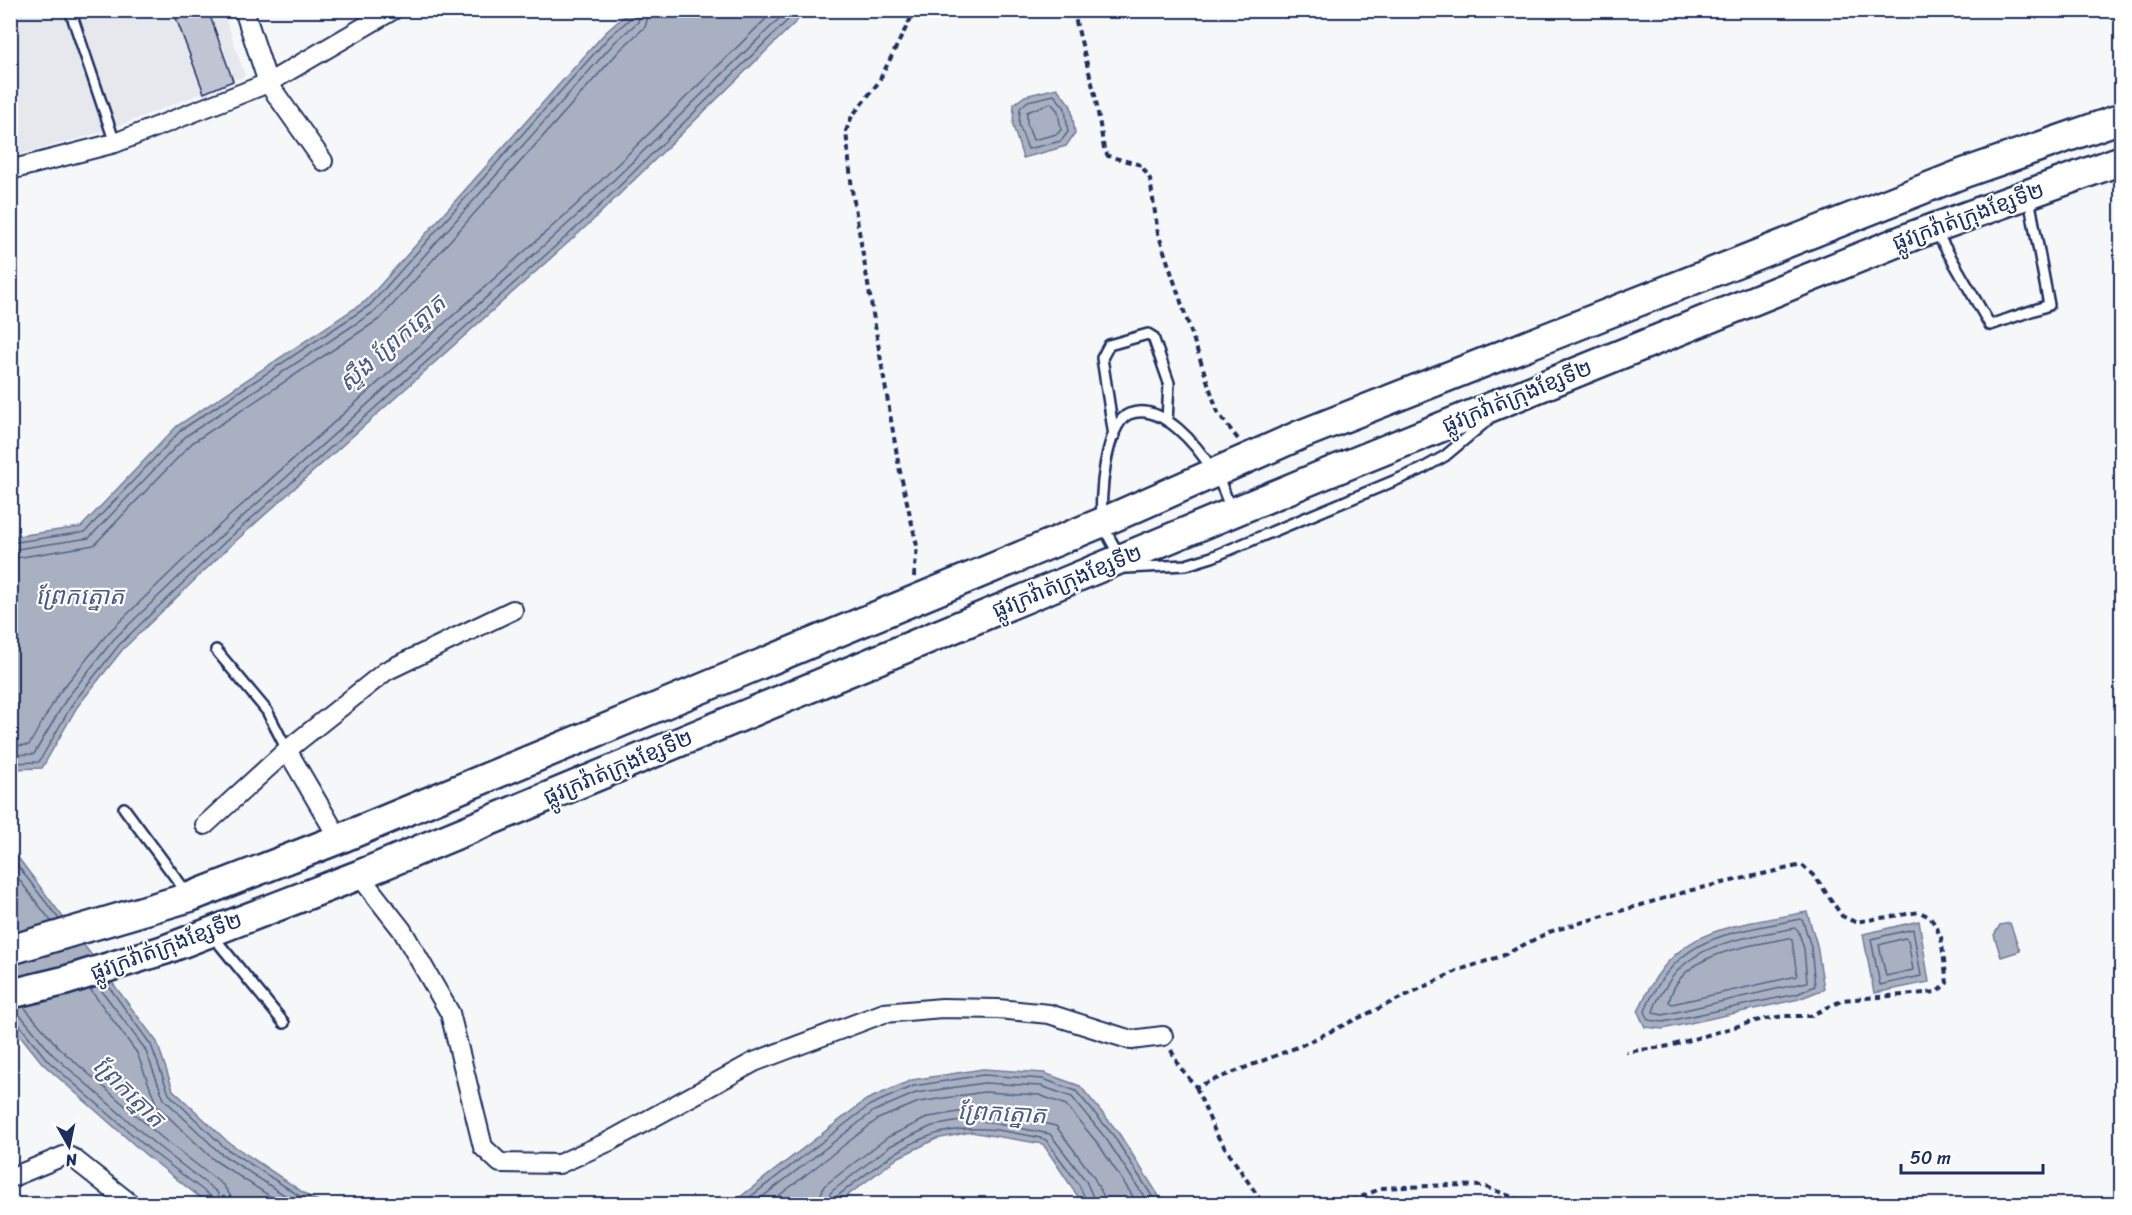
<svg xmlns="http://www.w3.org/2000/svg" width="2132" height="1215" viewBox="0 0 2132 1215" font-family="Sriracha,'Noto Sans Khmer',sans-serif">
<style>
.built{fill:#e6e8ee}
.water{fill:#a9b0c1;stroke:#707c99;stroke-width:1.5}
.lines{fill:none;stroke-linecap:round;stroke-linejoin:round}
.shore{stroke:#546386;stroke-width:1.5}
.building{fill:#c0c4d3;stroke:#1b2f5e;stroke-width:1.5}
.service-casing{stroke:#1b2f5e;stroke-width:14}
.minor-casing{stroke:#1b2f5e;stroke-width:22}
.primary-casing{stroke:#1b2f5e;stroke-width:33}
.path{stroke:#1b2f5e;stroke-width:4;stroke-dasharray:6 4.5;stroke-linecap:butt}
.service{stroke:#fff;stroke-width:9}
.minor{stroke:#fff;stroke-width:18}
.primary{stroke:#fff;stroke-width:28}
.labels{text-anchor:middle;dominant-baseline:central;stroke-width:4.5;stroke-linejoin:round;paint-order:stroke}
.street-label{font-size:22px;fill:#1b2f5e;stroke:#fff}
.water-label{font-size:24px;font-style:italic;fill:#4d5c81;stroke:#fff}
</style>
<rect width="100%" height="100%" fill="#f6f7f9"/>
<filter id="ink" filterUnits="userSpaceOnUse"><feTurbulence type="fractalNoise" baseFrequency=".0167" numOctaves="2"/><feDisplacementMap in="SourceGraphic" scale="12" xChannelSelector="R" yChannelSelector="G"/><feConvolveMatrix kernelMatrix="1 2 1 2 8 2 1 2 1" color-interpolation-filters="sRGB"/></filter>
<g filter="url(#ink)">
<path class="built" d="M11,11H223L245,76L103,132L11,157Z"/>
<path class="water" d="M630,11H807L591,222L229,547L123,649L77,707L42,768L11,769V537L81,527L177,426L366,301L605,33Z
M1057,88L1071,106L1075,133L1066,146L1023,158L1013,126L1014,104L1025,96Z
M10,847L157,1042L173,1090L228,1142L313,1199L327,1204H213L201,1198L146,1155L43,1064L11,1024Z
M1807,912L1817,945L1824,989L1799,999L1663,1029L1645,1027L1638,1012C1673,926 1725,928 1807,912Z
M1919,921L1929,982L1874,993L1863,934Z
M2010,923L2020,951L2001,957L1994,935L2000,925Z
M983,1069L1044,1073L1080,1086L1118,1132L1164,1204H1083L1043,1144L971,1132L936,1139L899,1157L836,1204H731L866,1100L912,1080Z"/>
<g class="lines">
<path class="shore" d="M1054,95L1065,108L1068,132L1061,141L1028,149L1019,125L1020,108L1028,101Z
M1051,103L1058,111L1061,130L1057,134L1033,140L1027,124V112Z
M10,543L85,532L181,430L370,305L609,37L632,17L634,10
M10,550L89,538L186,436L375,311L615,42L638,22L641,10
M10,559L94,545L192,443L381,318L621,49L645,27L650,10
M10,746L29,745L59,693L108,633L214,530L575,206L775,10
M10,755L34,754L67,698L114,639L220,537L581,212L788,10
M10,763L39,762L73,703L119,645L225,542L587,218L798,10
M10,856L59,919
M10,868L51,921
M1800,919L1803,921L1811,947L1815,986L1797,994L1663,1022L1648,1020L1645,1011C1676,934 1728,934 1800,919Z
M1795,928L1798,930L1804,949L1807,982L1663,1015L1653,1013C1654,1004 1660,996 1665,988C1691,941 1747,938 1795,928Z
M1913,929L1921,976L1880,985L1871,939Z
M1788,938L1792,940L1797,976L1672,1004L1669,1002C1679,952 1748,947 1788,938Z
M1905,938L1908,940L1913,970L1886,976L1879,945Z
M107,984L151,1045L169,1094L224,1147L312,1204
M99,987L145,1049L164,1099L220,1153L298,1204
M90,989L137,1053L157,1106L214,1160L282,1204
M24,1007L59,1048L161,1137L223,1185L230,1195L231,1204
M10,1013L22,1017L52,1054L155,1144L217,1192L222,1204
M10,1021L18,1023L47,1060L150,1150L212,1197L215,1204
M741,1204L870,1105L914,1086L983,1075L1043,1079L1076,1091L1113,1135L1157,1204
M753,1204L874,1111L916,1093L984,1083L1041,1086L1072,1097L1107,1140L1149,1204
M768,1204L878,1119L919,1102L984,1092L1039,1095L1066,1105L1099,1145L1138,1204
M817,1204L824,1186L888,1137L929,1117L970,1110L1003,1114L1056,1126L1093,1176L1103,1195L1105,1204
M826,1204L831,1192L890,1146L932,1126L972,1119L1050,1134L1086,1181L1096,1204
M833,1204L836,1197C898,1150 931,1116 1015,1133C1025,1135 1036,1136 1046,1140L1079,1185L1088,1204"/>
</g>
<path class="building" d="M173,10H208L233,81L204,93Z"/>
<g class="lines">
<defs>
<path id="service" d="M70,10L115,143
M1935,230L1990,325L2049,305L2029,198
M1114,436L1102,358L1109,345L1148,334L1153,337L1169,383L1167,421
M1119,555C1114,545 1105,533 1103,522C1098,501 1106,423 1129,414C1162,401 1198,447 1214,472C1222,483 1226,497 1231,510
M1126,568L1186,565L1212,557L1420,470L1445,456L1488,420
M216,650L267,711L287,750
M124,808L187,893
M212,935L284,1023"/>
<path id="minor" d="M244,10L268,83L323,161
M10,170L115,143L268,83L393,10
M205,825L287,750
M339,839L287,750L386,671L513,610
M359,875L402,930L450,1013L483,1147L500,1163L559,1164L608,1142L754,1062L884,1013L942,1008L998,1009L1049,1014L1131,1040L1163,1036
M10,1178L66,1155L73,1158L131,1204"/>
<path id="primary" d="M10,950L190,897L339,839L1103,522L1300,435L1964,173L2122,118
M10,994L64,981L164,950L359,875L1318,477L1915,235L2122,160"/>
</defs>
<use href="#service" class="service-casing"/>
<use href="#minor" class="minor-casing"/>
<use href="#primary" class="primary-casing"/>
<path class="path" d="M1073,10L1095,95L1104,149L1108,156L1141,165L1150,179L1158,233L1218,413L1238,439
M914,577L917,546L899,467L881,361L852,190L846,131L852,116L878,83L915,10
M1171,1050L1179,1066L1196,1087L1300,1046L1459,970L1502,956L1549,932L1692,890L1802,865L1816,878L1842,916L1855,922L1920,912L1931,918L1941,937L1947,983L1937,992L1843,1000L1810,1016H1784L1755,1021L1670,1046L1626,1052
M1196,1087L1216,1134L1263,1204
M1331,1204L1356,1199L1382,1188L1450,1185L1483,1186L1531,1204"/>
<use href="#service" class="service"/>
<use href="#minor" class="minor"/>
<use href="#primary" class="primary"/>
</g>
</g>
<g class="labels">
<g class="street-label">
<text transform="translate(1968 216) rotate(-20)">ផ្លូវក្រវ៉ាត់ក្រុងខ្សែទី២</text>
<text transform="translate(1517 396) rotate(-22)">ផ្លូវក្រវ៉ាត់ក្រុងខ្សែទី២</text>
<text transform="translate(1067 581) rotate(-22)">ផ្លូវក្រវ៉ាត់ក្រុងខ្សែទី២</text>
<text transform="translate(618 767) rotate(-23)">ផ្លូវក្រវ៉ាត់ក្រុងខ្សែទី២</text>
<text transform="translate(166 946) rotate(-20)">ផ្លូវក្រវ៉ាត់ក្រុងខ្សែទី២</text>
</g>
<g class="water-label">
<text transform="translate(392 343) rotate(-41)">ស្ទឹង ព្រែកត្នោត</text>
<text x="80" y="596">ព្រែកត្នោត</text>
<text transform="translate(129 1092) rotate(44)">ព្រែកត្នោត</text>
<text transform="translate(1002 1113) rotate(3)">ព្រែកត្នោត</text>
</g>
</g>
<rect width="2132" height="1215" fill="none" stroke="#fff" stroke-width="36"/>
<rect x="18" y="18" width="2096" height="1179" fill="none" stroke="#1b2f5e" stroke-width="2" filter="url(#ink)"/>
<g transform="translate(69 1146) rotate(171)" stroke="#ffffff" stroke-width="4.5" paint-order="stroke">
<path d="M0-4.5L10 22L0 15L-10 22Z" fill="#1b2f5e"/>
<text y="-9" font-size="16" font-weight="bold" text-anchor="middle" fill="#1b2f5e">N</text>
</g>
<path d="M1901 1164v9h142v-9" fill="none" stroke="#1b2f5e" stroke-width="3"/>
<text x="1910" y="1164" font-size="18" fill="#1b2f5e" stroke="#ffffff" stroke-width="4.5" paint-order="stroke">50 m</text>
</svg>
